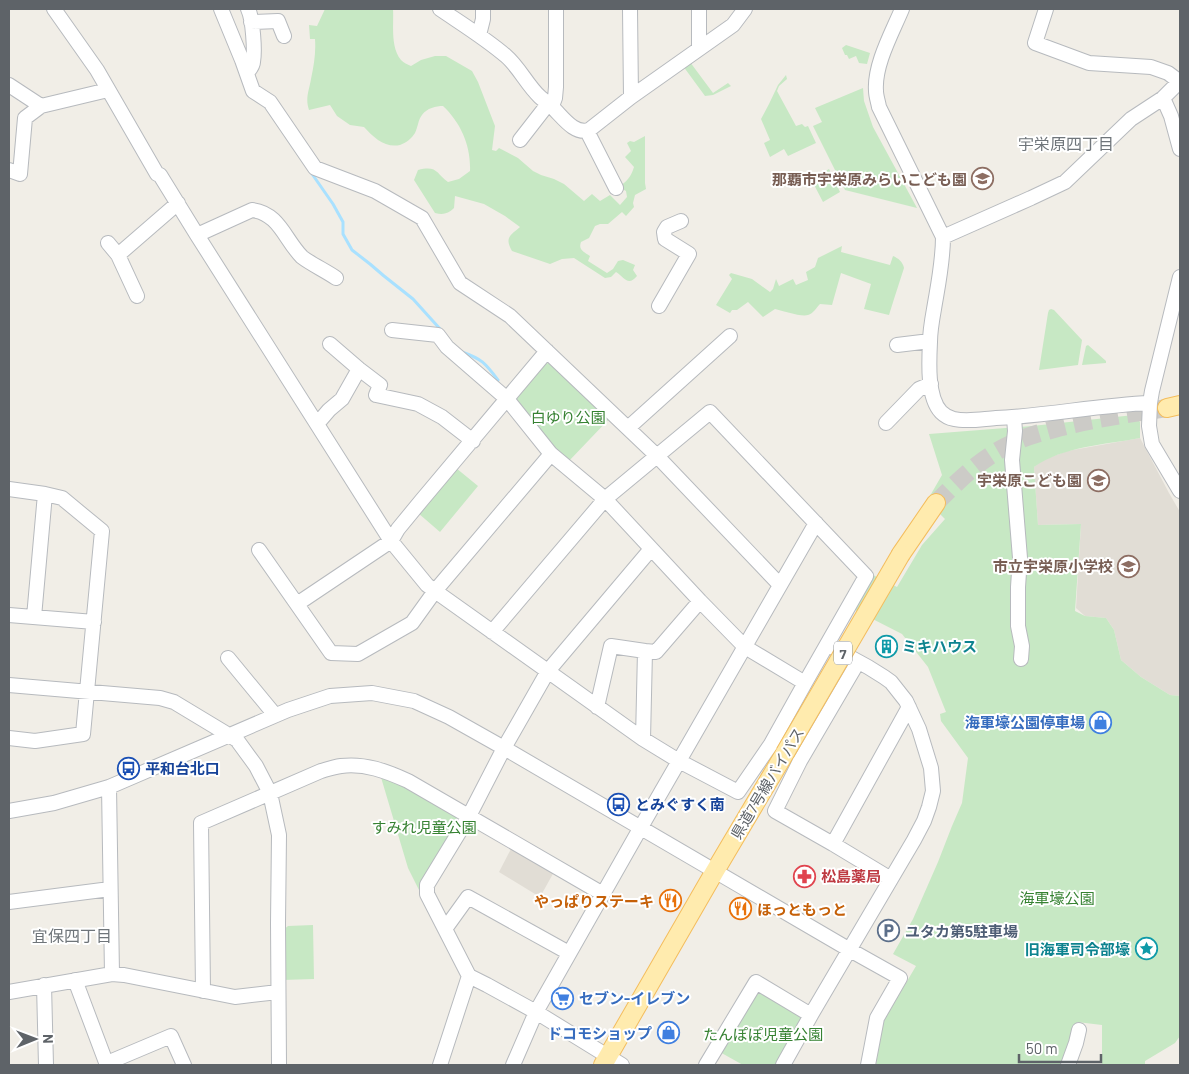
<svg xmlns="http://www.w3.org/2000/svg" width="1189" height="1074" viewBox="0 0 1189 1074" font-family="Barlow,'Noto Sans JP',sans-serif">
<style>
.education{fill:#e1ddd5}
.green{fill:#c7e8c4}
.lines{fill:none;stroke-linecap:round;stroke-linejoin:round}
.stream{stroke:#a9e1ff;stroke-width:3}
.major-tunnel{stroke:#cccbc7;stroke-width:18;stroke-dasharray:18 9;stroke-linecap:butt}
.minor-casing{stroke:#b7babe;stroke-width:16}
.major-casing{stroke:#f4bd5d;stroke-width:20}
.minor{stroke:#fff;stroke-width:14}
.major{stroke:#ffebae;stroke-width:18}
.major-bridge-casing{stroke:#f4bd5d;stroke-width:20;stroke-linecap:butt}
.major-bridge{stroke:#ffebae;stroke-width:18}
.labels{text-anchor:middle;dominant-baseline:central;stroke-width:4;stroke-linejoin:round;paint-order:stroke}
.shield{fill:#fff;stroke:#8e9295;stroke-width:1}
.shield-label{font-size:14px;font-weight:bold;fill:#5e6368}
.education-label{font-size:15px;font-weight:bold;fill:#785e54;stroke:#fff;text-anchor:end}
.park-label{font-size:15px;fill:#368232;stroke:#fff}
.culture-label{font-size:15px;font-weight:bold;fill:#0d838f;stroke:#fff;text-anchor:start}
.shop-label{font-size:15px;font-weight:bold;fill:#366cbe;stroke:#fff;text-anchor:end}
.transit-label{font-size:15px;font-weight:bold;fill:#164399;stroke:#fff;text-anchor:start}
.street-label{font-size:15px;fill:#5e6368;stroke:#fff}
.health-label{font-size:15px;font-weight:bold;fill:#be3a42;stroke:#fff;text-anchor:start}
.food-label{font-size:15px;font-weight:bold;fill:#c56008;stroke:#fff;text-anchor:end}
.service-label{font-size:15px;font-weight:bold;fill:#4e5e75;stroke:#fff;text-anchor:start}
.neighbourhood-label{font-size:16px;fill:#6f757a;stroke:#fff}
</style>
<rect width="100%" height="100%" fill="#f1eee7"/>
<path class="education" d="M1140,438L1169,493L1180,512V696L1170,695L1141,677L1121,660L1114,630L1106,618L1085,616L1076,608L1081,524L1038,525L1034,467L1043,460L1067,451Z
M512,847L554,872L540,897L499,872Z"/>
<path class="green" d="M325,9H393C394,24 390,47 401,60C404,63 407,64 411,66L421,60L435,56H446L472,71L478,82L495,126L492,150L496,151L499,148L518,158L533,171L541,175L554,179L564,184L584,201L592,194L600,201L610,195L620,205L627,197L626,191L619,187C627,181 631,177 634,167L625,157L631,151L627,143L630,141L634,142L645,136V183L646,189L635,195L633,203L634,207L626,216L622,212L608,224H600L595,226L589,238L581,242C578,250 584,252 590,256L588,261L607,273L613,269L618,261L623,260L635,265L633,270L637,276C628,287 624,277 616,272L611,277L605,278L574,258L562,259L550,264L512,251C504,237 511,235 520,227L505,216L484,204L455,196L454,208C448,214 443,215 435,213L414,180L418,170C437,165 436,173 448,182L459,179L470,171C471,146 461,123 443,106C436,106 427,108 422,115C418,120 418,127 415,133C412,138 406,143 400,145C385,148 374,138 364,127L350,125L337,116L330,105L309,110C305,98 309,91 311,79C314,65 316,52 315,39H310L309,25L317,26Z
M846,45L870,53L867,64L859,63L856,56L849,59L847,55H845L842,48Z
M690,62L713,93L728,83L731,86L713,95L705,96L683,66Z
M786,75L787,79L779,86L777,91L796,126L802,124L805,127L808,126L816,143L788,156L784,149L770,157L764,143L770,140L761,119L769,104L778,85Z
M863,88L864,101L873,127L917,208L845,190L813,126L822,122L815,108Z
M829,169L840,192L823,202L811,179Z
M842,246L841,252L890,265L893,256C898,258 903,262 904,268L894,299L889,315L864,309L871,284L841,273L832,305L820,304C817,307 813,314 808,315C801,317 783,311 775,309L763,317L748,302L737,310H732L730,313L716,305L732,279L729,275L731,273L752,279L770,292L773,289L776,279L779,286L793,279L796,285L808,280L806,272L815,267L818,258Z
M1051,309L1054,310L1082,340L1078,365L1039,370L1048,313L1049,310Z
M1088,345L1106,361V363L1082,365L1086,346Z
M554,362L611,417L568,462L556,450L516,403V397L544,364Z
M1134,415L1140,422V438C1104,445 1064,446 1034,467L1038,525L1081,524L1075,611L1085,616L1106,618L1114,630L1121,660L1141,677L1170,695L1180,696V1036L1175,1043L1145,1061V1065H1102V1025L1077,1022L1065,1059L1061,1065H876L883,1022L916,966L893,954L913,919L938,862L952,826L962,803L968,758L941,721L940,714L946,712L928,667L902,634L853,609L873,575L897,587L922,545L945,519L927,501L942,475L929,434L1032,426Z
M456,468L478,486L440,532L418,513Z
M380,774L456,813L458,822L419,890L408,868Z
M313,925L314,979L282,980V931L288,926Z
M760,991L800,1015L803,1022L779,1065H743L718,1051L752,994Z"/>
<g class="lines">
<path class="stream" d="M310,171L333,204L343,222V234L352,250L370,264L384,276L413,299L441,330
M462,352C482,359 485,363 498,380"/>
<path class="major-tunnel" d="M936,503C958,481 982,457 1011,444C1024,437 1040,433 1054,429C1091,419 1129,414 1167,408"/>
<defs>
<path id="minor" d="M54,9L97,70L157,174L160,175L197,235L391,541L427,585L435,591L643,739L679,761L738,792L771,744L805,683
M221,9L242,60L253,91L270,102L315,168L375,191L422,218L460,283L510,316L657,456L780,585
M440,9C462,24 485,38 506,56C519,67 527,85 540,97C544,101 549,103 552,107C562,116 574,135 589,130L631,97L733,25L745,9
M630,9L631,97
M699,9V49
M902,9C892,33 874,65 876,91C876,96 878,101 879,107L943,237C943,262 938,285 934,309C932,320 930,331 930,342C929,362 927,397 941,412C945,416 949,418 954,419C967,422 982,419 996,418C1047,416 1098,405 1150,403
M1046,9L1035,43L1089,63L1151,67L1168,73L1180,82
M251,22L278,21L284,36
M479,35L483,19V9
M247,73C250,69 253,66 253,62C255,51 253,19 248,9
M9,85L41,106L108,90
M1163,98L1171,116L1180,149
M552,106L555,98L556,87V9
M587,131L616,188
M520,140L548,104
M9,170L20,174L25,118L41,106
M197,235L252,210C279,213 285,240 302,257C311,264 326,271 336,278
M943,237L1031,198L1065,182L1131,119L1163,98L1180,81
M108,243L118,255L137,296
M118,255L178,203
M1180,277L1152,391L1150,403L1149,426L1152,444L1180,491
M659,306L689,254L665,239L664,232L667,227L681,221
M392,330L438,335L447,347L507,399L551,454L605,499L700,601L745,647L805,683L866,576L710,412L605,499L492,632
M330,344L359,369L380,385L376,395L418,404L442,417L473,441
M897,345L930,341
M1014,418L1015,431L1012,460L1020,558L1018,587V626L1022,646L1021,659
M886,423L919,389L931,384
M317,424L329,410L342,399L359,369
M628,428L730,336
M9,489L45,494L62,498L102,531L83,734L35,741L9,738
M259,550L331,653L358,654L412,623L435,591L551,454
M297,604L391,541L398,529L421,501L547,351
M9,615L94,622
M34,617L45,494
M228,658L275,715
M9,685L160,698L174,702L237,740L256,766L270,793L279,835L278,923L279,1065
M597,707L611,646L645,651
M643,739L645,651L656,652L700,601
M109,787L112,974
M9,811L54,803L109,787L288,710L330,696L372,693L414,701L449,717L504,748L850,950L900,978L877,1018L868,1065
M833,844L775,811L800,761L858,662
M891,879L833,844L909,707
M9,902L110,889
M445,929L468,897L569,953
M75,980L107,1065
M44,985L46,1065
M203,991L201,823L321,771C328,769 334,767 341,766C365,763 386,771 408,781L603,894
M9,992L112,974L124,975L235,997L278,992
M107,1063L171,1036L184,1065
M440,1065L469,976
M513,1065L536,1012L641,827L816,523
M622,1065L536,1012L487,985L469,976L427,894V885L469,816L504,748L548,671L651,549
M706,1065L756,982L811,1015
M783,1065L811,1015L914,840L924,821L929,807L933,791L931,768L919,729L906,701L891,682L884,677L868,667L835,649
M1068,1065L1076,1043L1079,1030"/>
<path id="major" d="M1167,408L1180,405
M901,554L936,503
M603,1065L715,871L785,753"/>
</defs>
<use href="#minor" class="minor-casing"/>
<use href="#major" class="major-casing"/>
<use href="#minor" class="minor"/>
<use href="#major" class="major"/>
<defs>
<path id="major-bridge" d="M785,753L901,554"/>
</defs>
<use href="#major-bridge" class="major-bridge-casing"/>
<use href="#major-bridge" class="major-bridge"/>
</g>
<defs>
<symbol id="school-ring" viewBox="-11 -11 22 22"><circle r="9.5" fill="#fff" stroke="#8d6e63" stroke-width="1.5"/><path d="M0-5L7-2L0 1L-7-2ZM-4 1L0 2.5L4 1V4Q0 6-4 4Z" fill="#8d6e63"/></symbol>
<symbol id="building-ring" viewBox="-11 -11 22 22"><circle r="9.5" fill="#fff" stroke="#0f9aa8" stroke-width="1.5"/><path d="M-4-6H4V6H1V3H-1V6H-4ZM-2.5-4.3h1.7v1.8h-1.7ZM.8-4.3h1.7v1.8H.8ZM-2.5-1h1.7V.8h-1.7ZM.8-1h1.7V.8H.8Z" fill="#0f9aa8"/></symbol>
<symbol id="shop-ring" viewBox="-11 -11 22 22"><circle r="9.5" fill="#fff" stroke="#3f7fe0" stroke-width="1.5"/><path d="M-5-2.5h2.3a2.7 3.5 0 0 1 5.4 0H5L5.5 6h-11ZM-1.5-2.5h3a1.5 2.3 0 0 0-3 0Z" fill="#3f7fe0"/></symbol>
<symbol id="bus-ring" viewBox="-11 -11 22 22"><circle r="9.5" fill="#fff" stroke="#1a4fb4" stroke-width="1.5"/><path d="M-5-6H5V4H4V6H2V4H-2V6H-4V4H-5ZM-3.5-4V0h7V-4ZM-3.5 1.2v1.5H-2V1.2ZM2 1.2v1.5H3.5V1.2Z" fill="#1a4fb4"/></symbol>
<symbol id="pharmacy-ring" viewBox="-11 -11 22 22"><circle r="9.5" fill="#fff" stroke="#e0444e" stroke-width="1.5"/><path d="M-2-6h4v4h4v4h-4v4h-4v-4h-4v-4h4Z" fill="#e0444e"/></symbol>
<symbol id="restaurant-ring" viewBox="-11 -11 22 22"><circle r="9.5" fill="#fff" stroke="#e8710a" stroke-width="1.5"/><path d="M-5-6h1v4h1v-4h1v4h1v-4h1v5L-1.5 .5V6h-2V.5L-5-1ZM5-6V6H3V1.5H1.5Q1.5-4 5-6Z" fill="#e8710a"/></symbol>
<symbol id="parking-ring" viewBox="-11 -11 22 22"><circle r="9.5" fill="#fff" stroke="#5c6f8a" stroke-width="1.5"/><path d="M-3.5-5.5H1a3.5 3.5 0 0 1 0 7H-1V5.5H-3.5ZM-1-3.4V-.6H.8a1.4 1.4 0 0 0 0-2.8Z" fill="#5c6f8a"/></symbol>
<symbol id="sight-ring" viewBox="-11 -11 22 22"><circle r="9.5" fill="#fff" stroke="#0f9aa8" stroke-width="1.5"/><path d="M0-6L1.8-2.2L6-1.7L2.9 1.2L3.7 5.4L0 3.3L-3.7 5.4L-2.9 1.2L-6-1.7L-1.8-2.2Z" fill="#0f9aa8"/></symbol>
<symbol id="supermarket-ring" viewBox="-11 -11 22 22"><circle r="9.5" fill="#fff" stroke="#3f7fe0" stroke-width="1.5"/><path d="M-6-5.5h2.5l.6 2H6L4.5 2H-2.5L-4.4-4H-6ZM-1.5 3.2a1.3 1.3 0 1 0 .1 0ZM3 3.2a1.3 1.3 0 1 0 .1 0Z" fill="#3f7fe0"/></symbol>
</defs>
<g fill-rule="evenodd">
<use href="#school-ring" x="970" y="166" width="25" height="25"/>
<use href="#school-ring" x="1086" y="468" width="25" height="25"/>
<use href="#school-ring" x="1116" y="554" width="25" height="25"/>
<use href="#building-ring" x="874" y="634" width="25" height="25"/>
<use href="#shop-ring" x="1088" y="710" width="25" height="25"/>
<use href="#bus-ring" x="116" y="756" width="25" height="25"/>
<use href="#bus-ring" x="606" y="792" width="25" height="25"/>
<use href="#pharmacy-ring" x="792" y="864" width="25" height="25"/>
<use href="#restaurant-ring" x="658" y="888" width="25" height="25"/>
<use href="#restaurant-ring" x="728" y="896" width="25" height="25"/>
<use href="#parking-ring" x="876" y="918" width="25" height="25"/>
<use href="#sight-ring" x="1134" y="936" width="25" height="25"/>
<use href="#supermarket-ring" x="550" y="986" width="25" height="25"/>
<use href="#shop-ring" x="656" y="1020" width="25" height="25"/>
</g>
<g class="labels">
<rect class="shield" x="834" y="641.5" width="18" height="23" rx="4"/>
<g class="shield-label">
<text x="843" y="653">7</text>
</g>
<g class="education-label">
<text x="967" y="179">那覇市宇栄原みらいこども園</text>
<text x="1082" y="480">宇栄原こども園</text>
<text x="1113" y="566">市立宇栄原小学校</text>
</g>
<g class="park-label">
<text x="568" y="417">白ゆり公園</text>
<text x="424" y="827">すみれ児童公園</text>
<text x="1057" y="898">海軍壕公園</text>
<text x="763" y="1034">たんぽぽ児童公園</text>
</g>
<g class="culture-label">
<text x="902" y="646">ミキハウス</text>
<text x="1130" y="949" text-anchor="end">旧海軍司令部壕</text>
</g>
<g class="shop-label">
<text x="1085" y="722">海軍壕公園停車場</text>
<text x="579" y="998" text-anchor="start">セブン-イレブン</text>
<text x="652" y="1033">ドコモショップ</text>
</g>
<g class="transit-label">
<text x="145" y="768">平和台北口</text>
<text x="635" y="804">とみぐすく南</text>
</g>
<g class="street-label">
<text transform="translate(767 783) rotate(-59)">県道7号線バイパス</text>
</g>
<g class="health-label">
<text x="821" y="876">松島薬局</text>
</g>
<g class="food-label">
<text x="654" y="901">やっぱりステーキ</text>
<text x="757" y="909" text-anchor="start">ほっともっと</text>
</g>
<g class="service-label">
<text x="905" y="931">ユタカ第5駐車場</text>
</g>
<g class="neighbourhood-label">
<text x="1066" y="143">宇栄原四丁目</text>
<text x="72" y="935">宜保四丁目</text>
</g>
</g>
<rect width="1189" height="1074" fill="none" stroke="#5e6368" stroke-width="20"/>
<g transform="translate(35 1039) rotate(89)" stroke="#ffffff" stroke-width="4" paint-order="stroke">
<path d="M0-4L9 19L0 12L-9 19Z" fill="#5e6368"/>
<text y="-8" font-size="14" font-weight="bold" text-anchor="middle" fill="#5e6368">N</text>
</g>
<path d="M1019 1054v8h82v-8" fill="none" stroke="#5e6368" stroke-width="2.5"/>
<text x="1026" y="1054" font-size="15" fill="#5e6368" stroke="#ffffff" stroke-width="4" paint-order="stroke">50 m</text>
</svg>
